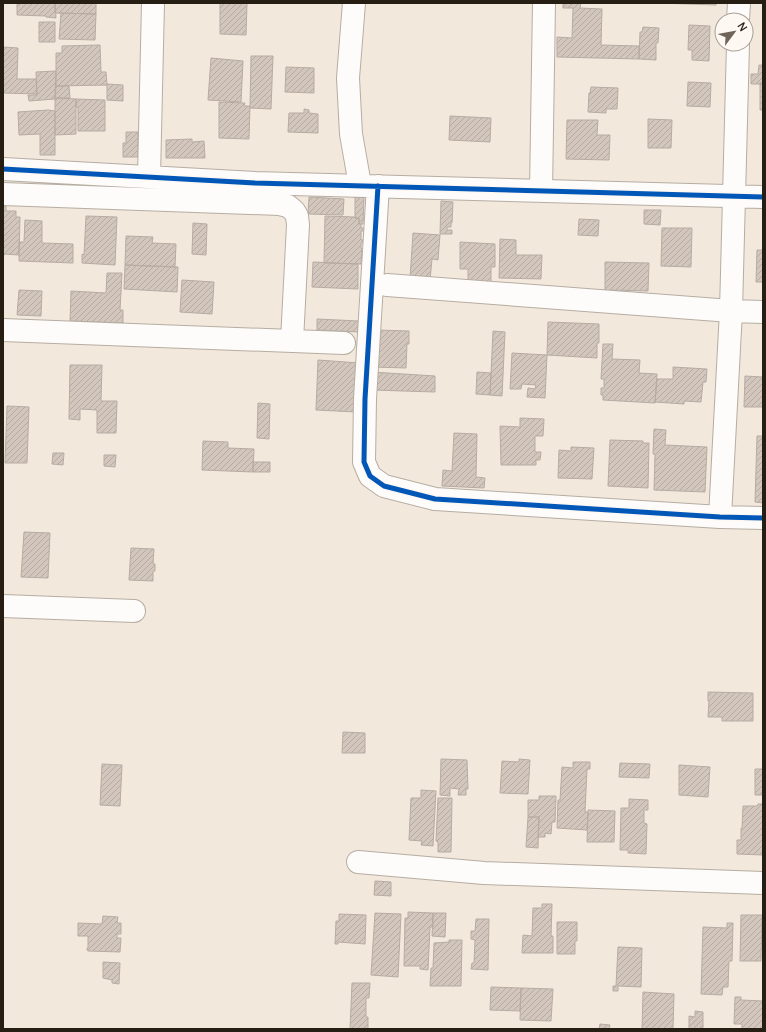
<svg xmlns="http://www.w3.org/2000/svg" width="766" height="1032" viewBox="0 0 766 1032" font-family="Manrope,sans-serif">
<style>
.building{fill:url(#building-hatch);stroke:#b7aca3}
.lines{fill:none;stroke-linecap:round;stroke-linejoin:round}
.minor-casing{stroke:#b6ada2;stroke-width:24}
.minor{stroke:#fdfcfa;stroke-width:22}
.cycleway-casing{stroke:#fef8f3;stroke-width:8}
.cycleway{stroke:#0057b8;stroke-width:5}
</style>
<defs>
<pattern id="building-hatch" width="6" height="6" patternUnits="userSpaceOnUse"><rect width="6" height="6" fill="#d2c6bd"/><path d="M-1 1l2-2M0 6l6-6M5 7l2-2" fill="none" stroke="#b4aaa2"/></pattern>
</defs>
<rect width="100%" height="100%" fill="#f3e8dc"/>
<path class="building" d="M17,3H55L56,18L46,17V16L17,15Z
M55,3H96V14L55,13Z
M220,3H247L246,35L220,34Z
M563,3H581L580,8L602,9L601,45L639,46V59L557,57V37L572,38L573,8H563Z
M659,3H716V5Z
M61,13L96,14L95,40L59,39Z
M39,22H55V42H39Z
M689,25L710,26L709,61L692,60V50H688Z
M643,27L659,28L658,43H656V60L639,59L640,32H642Z
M100,45L101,72H106L107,85L56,86V53H62V46Z
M3,47L18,48L17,79H36L37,94L3,93Z
M251,56H273L271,109L250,108Z
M211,58L243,61L241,102L208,100Z
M759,65H763V83H760L761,84H751V74H758Z
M286,67L314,68V93L285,92Z
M56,71L55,99L29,101L28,95H37L36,72Z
M688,82L711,83L710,107L687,106Z
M760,83H763V110H760Z
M107,84L123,85V101L107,100Z
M56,86H69L70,98H55Z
M591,87L618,88L617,109H606V113L588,112L589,93H590Z
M55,98L76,99V134L55,135Z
M76,99L105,100V131H78V107H76Z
M219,102L245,103L244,106H250L249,139L219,138Z
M304,109L309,110V113L318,114V133L288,132L289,113H304Z
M48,110L55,111V155H40V134L19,135L18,112Z
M450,116L491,118L490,142L449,140Z
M648,119L672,120L671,148H648Z
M567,120H598L597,135H610L609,160L566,159Z
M126,132H138V157H123V143H126Z
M192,139V142L204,141L205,158H166V140Z
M309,197L344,199L343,215L308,214Z
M355,197H364L363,224H359V218H355Z
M441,201L453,202L452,223H451V227H447V230H452V234H440Z
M3,206H6V211H16V217H20L19,255L4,254L3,260Z
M644,210H661L660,225L644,224Z
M86,216L117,217L115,265L82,263V254L84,255Z
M325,216L355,217V218H359V224H361V228H363V231H361V240H363L362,243H361V248L362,249L361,264L324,263Z
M579,219L599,220L598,236L578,235Z
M25,220L42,221V243L73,244V263L19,261V242H24Z
M193,223L207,224L206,255L192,254Z
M662,228H692L691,267L661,266Z
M413,233L440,235L438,260L432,259L430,280L410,278Z
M126,236L153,237L152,243L176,244L175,267L125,265Z
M500,239L516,240V255H542L541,279L499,278Z
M460,242L495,244V267H491V287L468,286V269H460Z
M757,250H763V282H756Z
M313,262L358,264V289L312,287Z
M605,262L649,263L648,291L610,290V292L605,291Z
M125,265L178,267L177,292L124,289Z
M107,273H122L120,310H123V323L70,321L71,291L106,293Z
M182,280L214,282L212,314L180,312Z
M19,290L42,291L41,316L17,315Z
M317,319L359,321V332L317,330Z
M548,322L599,324V343H597V358L547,355Z
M376,330L409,331V344H407L406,368L373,367Z
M493,331L505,332L502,396L490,395Z
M603,344H613L612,359L640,360L639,373L657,374L655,403L603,400V395H601V388H604V379H601Z
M512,353L547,355L545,398L527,397L528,388L535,389L536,385L522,384L521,389H510Z
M318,360L359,363L356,412L316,410Z
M70,365H102L101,401H117L116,433H97V410L80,409V420L69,419Z
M673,367L707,369L706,382H703L701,402L684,401V404L655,402L657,379H673Z
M372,372L435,376V392L372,390Z
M477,372L491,373L490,395L476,394Z
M745,376L763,377V407H744Z
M258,403L270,404L269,439L257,438Z
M7,406L29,407L27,463H5Z
M520,418L544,419L543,436H535V452H541L540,460H536V465H501L500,426L520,427Z
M654,429L666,430L665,445L707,447L705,492L654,490L655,454H653Z
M454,433L477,434L476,477L485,478L484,488L442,486L443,470L452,471Z
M757,436H763V503L755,502Z
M610,440L643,441V443H649L648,488L608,486Z
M203,441L228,442V448L254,449L253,472L202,470Z
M571,447L594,448L592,479L558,478L559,450L571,451Z
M53,453H64L63,465L52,464Z
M104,455H116L115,467L104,466Z
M253,462H270V472H253Z
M24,532L50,533L48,578L21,577Z
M131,548L154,549L153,564H155V571H153V581L129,580Z
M708,692L753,693V721H722V717H708L709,701H708Z
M343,732L365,733V753H342Z
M441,759L467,760L468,789H466V795H458L459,789L450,788V796L440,795Z
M519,759L530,760L528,794L500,793L502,761L519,762Z
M573,762H590V769H587L585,812H588L587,830L557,828L558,800H560L562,767L573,768Z
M620,763L650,764L649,778L619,777Z
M102,764L122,765L120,806L100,805Z
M679,765L710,767L708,797L679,795Z
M755,769H763V795H755Z
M421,790L436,791L433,846L421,845L422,841L409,840L411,798H421Z
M539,796H556L555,822H552L551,834L545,833V837H538L539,817H528V800H539Z
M438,798H452L451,852H438V842L436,841Z
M629,799L648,800V810H644V823L647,824L646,854L628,853V850H620L621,808H629Z
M758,804H763V855L737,854V840H741V828H742L743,806H757Z
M588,810L615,811L614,842H587Z
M528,817H539L538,848L526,847Z
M375,881L391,882V896L374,895Z
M542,904H552L551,936H553V953H522L523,935L532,936L533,908H542Z
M408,912L433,913V927H430L428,970L420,969V966H404L405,918H408Z
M375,913L401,914L398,977L371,975Z
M433,913H446L445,937L432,936Z
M339,914L366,915L365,944L338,942V944H335L336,921H339Z
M741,915H762L761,961H740Z
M103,916L118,917L117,923H121V934H117V938H121L120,952L88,951L87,950V948H88V936H78V923L102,924Z
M476,919H489L488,970L471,969L472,963H474L475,940L471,939V931H475Z
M557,922H577V941H575V954H557Z
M727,923H733L732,961H729L728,987H723L722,995L701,994L703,927L727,928Z
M449,940H462L461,986H430L431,968H433L434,943L449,942Z
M618,947L642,948L641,987L618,986V991H613V986H616Z
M103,962L120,963L119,984L112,983V980L103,978Z
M352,983H370L369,998H366V1017H368V1029H350Z
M491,987L521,988L520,1011L490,1010Z
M521,988L553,989L551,1021L520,1020Z
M643,992L674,994L673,1029H642Z
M735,997H741V1000L763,1001V1029H742V1024H734Z
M695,1011L703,1012V1029H689V1016L695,1017Z
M600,1024L610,1025L609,1029H599Z"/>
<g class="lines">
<defs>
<path id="minor" d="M354,3L348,78L351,134L360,185
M738,20L739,3
M3,169L255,183L763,197
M149,176L153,3
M378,186L365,399L364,462L370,476L384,486L435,499L720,517L763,518
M541,191L544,3
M3,194L279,204L288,206L294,211L297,216L298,225L292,341
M387,285L731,311L763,312
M3,330L344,343
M720,517L731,311L738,44
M3,606L134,611
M358,862L484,873L763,883"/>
</defs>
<use href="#minor" class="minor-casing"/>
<use href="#minor" class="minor"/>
<defs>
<path id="cycleway" d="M3,169L255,183L763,197
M378,186L365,399L364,462L370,476L384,486L435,499L720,517L763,518"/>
</defs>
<use href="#cycleway" class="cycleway-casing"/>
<use href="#cycleway" class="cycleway"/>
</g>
<rect width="766" height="1032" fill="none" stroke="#261d13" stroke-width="8"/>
<g transform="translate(734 32) rotate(58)"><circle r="19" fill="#fef8f3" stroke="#a8a099"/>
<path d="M0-3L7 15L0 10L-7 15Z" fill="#6e6459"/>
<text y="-6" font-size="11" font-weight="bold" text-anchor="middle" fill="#261d13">N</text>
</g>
</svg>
